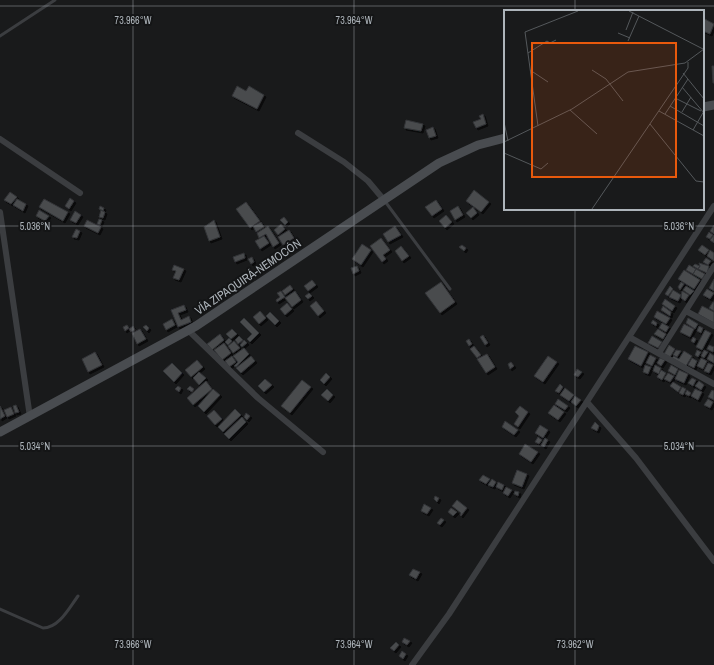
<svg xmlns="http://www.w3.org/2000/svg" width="714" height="665" viewBox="0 0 714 665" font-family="'Archivo Narrow',sans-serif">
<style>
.building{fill:#484b4e;stroke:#333437;filter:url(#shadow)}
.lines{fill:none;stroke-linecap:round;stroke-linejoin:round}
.lane{stroke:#3b3d40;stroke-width:3}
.street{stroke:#3b3d40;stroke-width:6}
.secondary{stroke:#494c50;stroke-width:9}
.ticks{fill:none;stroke:#adb4ba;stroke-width:1;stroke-opacity:0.45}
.labels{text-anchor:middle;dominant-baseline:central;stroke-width:4;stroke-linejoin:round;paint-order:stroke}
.street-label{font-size:12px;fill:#adb4ba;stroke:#141516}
.inset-road{fill:none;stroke:#54585b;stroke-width:1}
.view{fill:#e8590c;fill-opacity:0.15;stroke:#e8590c;stroke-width:2}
.inset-edge{fill:none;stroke:#adb4ba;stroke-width:2}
.ticks-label{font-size:10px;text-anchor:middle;fill:#adb4ba;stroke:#141516;stroke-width:4;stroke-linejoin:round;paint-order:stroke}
</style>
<defs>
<filter id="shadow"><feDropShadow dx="2" dy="2" stdDeviation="0" flood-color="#0009"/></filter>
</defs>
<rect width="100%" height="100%" fill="#191a1b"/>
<path class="building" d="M703,18L714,24L710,34L703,31Z
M712,66H714V83H713Z
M237,86L246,91L249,86L264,95L257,109L232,96Z
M483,114L486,124L476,128L473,122L481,119L479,116Z
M406,120L423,124L421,131L404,128Z
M433,127L436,136L429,138L426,130Z
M474,190L489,202L481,212L466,201Z
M10,192L17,197L11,204L4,200Z
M70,198L74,201L69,209L65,206Z
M17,199L26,204L23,211L13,205Z
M44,199L68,212L63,221L39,207Z
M436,200L442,209L432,216L425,207Z
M246,202L260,221L250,228L236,209Z
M100,206L104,208L103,211L99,209Z
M458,206L463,215L455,220L450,211Z
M473,207L477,213L471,218L466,213Z
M39,210L49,216L45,221L36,216Z
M101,210L105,212L103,218L99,217Z
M75,211L81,215L76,223L70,220Z
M446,215L452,222L445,228L439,221Z
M284,217L288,222L285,225L280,220Z
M99,219L102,220L100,225L97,224Z
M87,220L101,227L98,233L84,226Z
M214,220L220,237L209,241L204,227Z
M261,222L264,227L256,232L253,226Z
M281,224L285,229L278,235L274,230Z
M714,225V234L710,231Z
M268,226L279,243L273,247L266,234L259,238L257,233Z
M395,226L401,235L388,242L383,234Z
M76,229L80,231L77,238L72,237Z
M289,230L294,238L283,245L278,237Z
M709,232L713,235L710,239L706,237Z
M714,235V243L710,240Z
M264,236L269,243L260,249L255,241Z
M381,238L390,250L383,255L386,259L382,262L370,246Z
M362,244L371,250L361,265L352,259Z
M462,245L466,248L464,251L459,247Z
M702,245L709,250L705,255L698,250Z
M401,246L409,256L402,261L395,251Z
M710,250L714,253V261L707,256Z
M244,253L245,258L235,262L233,257Z
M252,257L254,262L251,264L248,259Z
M706,258L711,261L708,265L703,262Z
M699,263L709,266L707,273L698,269L700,266Z
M695,264L700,266L698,269L693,266Z
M174,265L184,269L179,280L173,278L176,271L172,270Z
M689,265L696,269L693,274L686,270Z
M357,266L359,271L353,274L351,268Z
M696,269L705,274L702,279L693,274Z
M684,270L700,280L694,289L678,279Z
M714,279V291L709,288Z
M312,280L316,285L308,291L304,286Z
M441,282L455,302L440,313L425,293Z
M681,282L684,284L680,290L678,287Z
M290,285L293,289L285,295L282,291Z
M670,286L673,289L668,296L665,294Z
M686,286L694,291L690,295L683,290Z
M707,289L714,293L710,299L703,295Z
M673,290L681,295L678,301L669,297Z
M281,291L285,297L277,302L276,300L280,297L277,293Z
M295,291L301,300L292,307L285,298Z
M682,291L689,295L685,301L681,298Z
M309,293L312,296L308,299L305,296Z
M665,299L675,306L672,311L662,304Z
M316,301L324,311L318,316L310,306Z
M713,302H714V311L709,308Z
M287,303L292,309L285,315L280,309Z
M184,305L186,310L178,313L181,320L189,316L191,322L178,327L171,310Z
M663,306L671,312L670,316L661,310Z
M702,306L714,312V323L698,314Z
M260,311L266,318L259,324L253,317Z
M657,311L670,318L666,324L654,317Z
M270,312L279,321L275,325L266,316Z
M244,318L259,333L250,342L247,339L252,334L240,322Z
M688,318L698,324L695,329L686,323Z
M172,319L175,325L166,330L163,324Z
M653,320L657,323L656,326L651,323Z
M662,323L669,327L666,332L659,328Z
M684,324L694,329L690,337L680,332Z
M127,325L129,328L125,331L123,327Z
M146,325L149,328L147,331L143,327Z
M133,326L135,330L131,332L129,329Z
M699,326L703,328L701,333L697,331Z
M140,329L146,339L137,344L132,333Z
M232,329L237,334L231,339L226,334Z
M658,329L666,334L663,339L654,334Z
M705,330L711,333L702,350L696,347Z
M220,334L224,340L212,350L207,344Z
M483,335L488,343L485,345L480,337Z
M239,336L243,340L238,344L235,340Z
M652,336L662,342L658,348L648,343Z
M693,337L696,339L694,343L691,341Z
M229,338L232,341L228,345L225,342Z
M469,339L472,344L469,346L466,341Z
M244,340L247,343L242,347L240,345Z
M234,341L240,348L233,353L228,346Z
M224,343L231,353L222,360L214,350Z
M669,345L675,349L670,357L664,354Z
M709,345L714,347L713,352L707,349Z
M474,346L481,355L477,358L470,349Z
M635,346L648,352L641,366L628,359Z
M244,348L249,354L236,367L234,366L238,362L233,356Z
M676,350L681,351L677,357L673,355Z
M697,350L701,352L698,357L695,355Z
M704,350L708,352L704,358L701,356Z
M684,351L692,356L686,366L672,358L674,356L679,359Z
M95,352L102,365L88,372L82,359Z
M710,353L714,356V363L707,359Z
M487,354L495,367L486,373L477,359Z
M650,355L656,358L652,366L646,363Z
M232,356L236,362L229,367L225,361Z
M251,356L255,361L241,373L236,368Z
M548,356L557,362L543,382L534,376Z
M660,358L665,360L661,366L657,363Z
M692,358L697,361L694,368L688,365Z
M701,358L707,361L703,369L697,366Z
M197,360L203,367L191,377L185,370Z
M511,362L514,366L510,369L508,364Z
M172,363L182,373L174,382L163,371Z
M708,363L713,365L709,373L704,371Z
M645,365L651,367L648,374L643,372Z
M655,365L661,368L659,374L653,371Z
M671,365L678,369L675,375L668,371Z
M577,369L582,372L578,377L574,375Z
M661,370L666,373L662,380L657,377Z
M679,370L688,374L684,383L675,379Z
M199,372L206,378L199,385L193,378Z
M326,373L330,377L324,384L320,380Z
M668,373L674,376L670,382L664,379Z
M692,378L696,380L693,386L688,383Z
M265,379L272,385L264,392L258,386Z
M302,380L311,387L290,413L281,406Z
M206,381L212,389L193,405L187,398Z
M699,381L704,385L701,390L695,386Z
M673,382L681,387L678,392L670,386Z
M560,384L563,387L559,393L555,391Z
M178,386L181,388L179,392L175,389Z
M190,386L194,389L192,392L187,389Z
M682,387L686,389L683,395L679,393Z
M565,388L574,395L569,401L560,395Z
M213,389L220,395L204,412L198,406Z
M327,389L333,395L328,401L321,395Z
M695,389L702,392L698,400L691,396Z
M687,390L691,393L689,396L685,394Z
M712,390L714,391V400L708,397Z
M575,396L581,400L576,406L571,402Z
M558,399L568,406L565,410L555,404Z
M708,399L713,402L710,408L704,405Z
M16,405L19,412L15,413L13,406Z
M554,405L564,412L558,420L548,413Z
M0,406L5,416L0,419Z
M520,406L528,412L518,427L514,424L519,416L515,412Z
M11,407L14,414L7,417L4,410Z
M235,409L241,415L223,432L218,427Z
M214,410L222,419L215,425L207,416Z
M246,413L250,416L247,420L244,417Z
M242,417L246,422L229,439L224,434Z
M505,421L518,430L514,435L502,427Z
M595,422L599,426L597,431L591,428Z
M540,425L548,430L543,438L535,433Z
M538,437L542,440L539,444L535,442Z
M545,438L548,440L544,447L541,445Z
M525,444L538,452L531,462L519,454Z
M517,470L527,474L522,487L512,483Z
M483,475L490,479L486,484L479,480Z
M492,479L496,482L493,487L488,485Z
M498,482L504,485L502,490L496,487Z
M506,487L512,490L508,496L503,493Z
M515,491L519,492L518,496L514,494Z
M435,496L439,498L437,502L434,499Z
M457,500L467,508L461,516L460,515L461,513L452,506Z
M424,504L431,508L427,514L421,511Z
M451,508L457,512L453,516L448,512Z
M441,518L444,520L440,525L437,523Z
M413,569L420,572L416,579L409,575Z
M404,638L410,641L407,645L402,642Z
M396,642L399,645L394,651L390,648Z
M402,651L406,654L403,659L399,656Z"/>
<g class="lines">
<path class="lane" d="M0,36L55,0
M384,200L450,289
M0,609L43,628C59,628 69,608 78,596"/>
<path class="street" d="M298,133L344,162L368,181L384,200
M0,139L80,193
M0,212L30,417
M686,311L714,326
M188,330L258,398L323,452
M629,337L714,384
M659,353L714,266
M587,402L636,458L714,561
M412,665L449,614L714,206"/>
<path class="secondary" d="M703,107L714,105
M0,432L196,326L439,163L478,145L505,138"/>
</g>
<path class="ticks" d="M133,0V665M354,0V665M575,0V11M0,6H714M575,209V665M0,226H714M0,446H714"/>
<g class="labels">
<g class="street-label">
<text transform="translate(248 277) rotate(-34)">VÍA ZIPAQUIRÁ-NEMOCÓN</text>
</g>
</g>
<g transform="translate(504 10)">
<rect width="200" height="200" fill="#191a1b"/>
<path class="inset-road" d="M125,1L199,39M122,20L129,2M114,23L126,28M124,31L135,6M24,43L43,31L46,33L52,30M26,60L44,72M88,60L102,69L119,91M179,63L200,89M178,77L200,103M171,88L197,101M166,96L200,116M66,100L93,124M155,101L200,126M178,102L187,87M161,104L184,69M0,112L4,131M146,114L192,171L200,172M34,116L21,22L74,1M189,120L200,101M0,132L68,99L124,62L181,53L200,39M0,143L37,159L44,153M88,199L184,58V52"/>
<path class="view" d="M28,33H172V167H28Z"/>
<rect width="200" height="200" class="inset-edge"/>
</g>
<g class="ticks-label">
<text x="133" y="24">73.966°W</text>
<text x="354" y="24">73.964°W</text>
<text x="35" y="230">5.036°N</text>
<text x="679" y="230">5.036°N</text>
<text x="35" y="450">5.034°N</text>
<text x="679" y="450">5.034°N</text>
<text x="133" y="648">73.966°W</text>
<text x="354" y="648">73.964°W</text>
<text x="575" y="648">73.962°W</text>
</g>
</svg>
